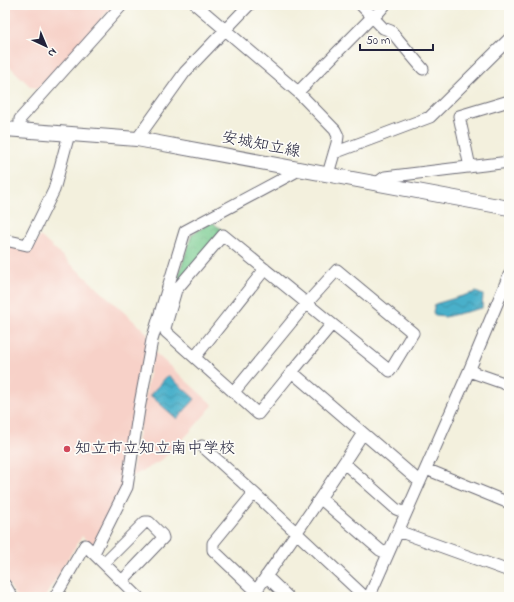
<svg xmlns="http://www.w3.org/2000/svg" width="514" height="602" viewBox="0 0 514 602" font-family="'Indie Flower','Klee One',sans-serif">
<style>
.built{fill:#f7d1c8}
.park{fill:url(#park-crowns);stroke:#4c7664}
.water{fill:url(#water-waves);stroke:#366982}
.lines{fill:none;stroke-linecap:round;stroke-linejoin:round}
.minor-casing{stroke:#6b6a74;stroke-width:13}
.major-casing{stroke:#6b6a74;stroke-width:16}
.minor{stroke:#fff;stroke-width:11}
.major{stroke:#fff;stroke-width:14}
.poi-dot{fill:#d1495b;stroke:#fdfcf7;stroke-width:1.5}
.labels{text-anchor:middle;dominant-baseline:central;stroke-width:3.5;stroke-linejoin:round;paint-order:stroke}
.street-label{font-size:16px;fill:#22223b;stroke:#fdfcf7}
.poi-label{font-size:16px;fill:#22223b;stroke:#fdfcf7;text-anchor:start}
</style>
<defs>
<pattern id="park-crowns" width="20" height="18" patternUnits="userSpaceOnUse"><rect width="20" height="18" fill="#76ca8e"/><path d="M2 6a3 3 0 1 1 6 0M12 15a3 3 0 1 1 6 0" fill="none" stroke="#66ad7b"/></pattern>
<pattern id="water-waves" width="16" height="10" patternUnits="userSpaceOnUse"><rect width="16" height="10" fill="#4ab0ca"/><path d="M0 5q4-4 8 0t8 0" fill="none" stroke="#3d8fa5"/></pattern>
</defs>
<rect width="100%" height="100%" fill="#fdfcf7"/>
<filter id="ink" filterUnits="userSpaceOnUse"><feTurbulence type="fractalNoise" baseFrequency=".025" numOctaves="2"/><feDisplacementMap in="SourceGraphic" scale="8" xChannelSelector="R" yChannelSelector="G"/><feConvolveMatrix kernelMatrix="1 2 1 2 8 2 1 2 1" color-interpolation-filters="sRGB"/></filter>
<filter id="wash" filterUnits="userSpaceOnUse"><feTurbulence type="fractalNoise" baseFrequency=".012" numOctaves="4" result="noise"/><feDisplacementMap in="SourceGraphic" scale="16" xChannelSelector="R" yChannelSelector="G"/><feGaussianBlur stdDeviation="0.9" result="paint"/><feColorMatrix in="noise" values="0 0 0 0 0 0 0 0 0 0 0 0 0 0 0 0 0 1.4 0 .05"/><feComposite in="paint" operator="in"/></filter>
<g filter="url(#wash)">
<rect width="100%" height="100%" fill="#f3f0dd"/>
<path class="built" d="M5,5H114L39,88L31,87L5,62Z
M40,236L148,334L123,487L92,546L82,536L45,597H16L5,577V242L34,246Z
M153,351L213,405L189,433L161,461L131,477Z"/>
<path class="park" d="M212,222L222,230L175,287L192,234Z"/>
<path class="water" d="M476,292L483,295L482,308L445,317L435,316L433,312L435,304Z
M168,375L195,399L177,419L150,395Z"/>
</g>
<g filter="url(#ink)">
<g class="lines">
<defs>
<path id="minor" d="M196,5L298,92L335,130L338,136L337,143L328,174
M361,5L383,28L391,31L423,69
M298,92L373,16L378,13L385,5
M20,130V119L122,5
M137,139L185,72L249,5
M334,153L430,117L509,39
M470,167L459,116L509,101
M377,183L385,177L509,162
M5,240L27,245L54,190L69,134
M195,357L265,269
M469,371L509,385
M292,372L332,324L223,235L176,290L165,328L166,332L258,414L292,372L420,482
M234,392L307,303L337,270L413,333L390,371L332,324
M363,433C329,487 292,539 256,591L213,550V543L254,493L365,597
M202,446L254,493
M344,463L396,509L406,513
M426,469L509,503
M321,499L380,550L388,554
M398,531L509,571
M94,553L127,487L139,409L152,340L185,231L299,170
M104,563L145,522H149L162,535L163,538L122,581
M266,576L288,597
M5,585L12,597
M55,597L85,545L138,597
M369,597L469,371L509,275"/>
<path id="major" d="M5,129L137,139L509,208"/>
</defs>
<use href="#minor" class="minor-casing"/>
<use href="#major" class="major-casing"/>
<use href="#minor" class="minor"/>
<use href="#major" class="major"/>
</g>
</g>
<circle class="poi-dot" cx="67" cy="449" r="4"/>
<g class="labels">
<g class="street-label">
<text transform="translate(261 145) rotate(11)">安城知立線</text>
</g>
<g class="poi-label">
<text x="75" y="449">知立市立知立南中学校</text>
</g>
</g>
<rect width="514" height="602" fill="none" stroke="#fdfcf7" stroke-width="20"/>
<g transform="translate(46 46) rotate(136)" stroke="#fdfcf7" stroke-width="3" paint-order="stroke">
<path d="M0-3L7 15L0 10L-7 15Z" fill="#22223b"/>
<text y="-6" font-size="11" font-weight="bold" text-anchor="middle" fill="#22223b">N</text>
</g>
<path d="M360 44v6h73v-6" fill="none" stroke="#22223b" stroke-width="2"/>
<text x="366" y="44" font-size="12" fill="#22223b" stroke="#fdfcf7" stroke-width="3" paint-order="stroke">50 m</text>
</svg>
